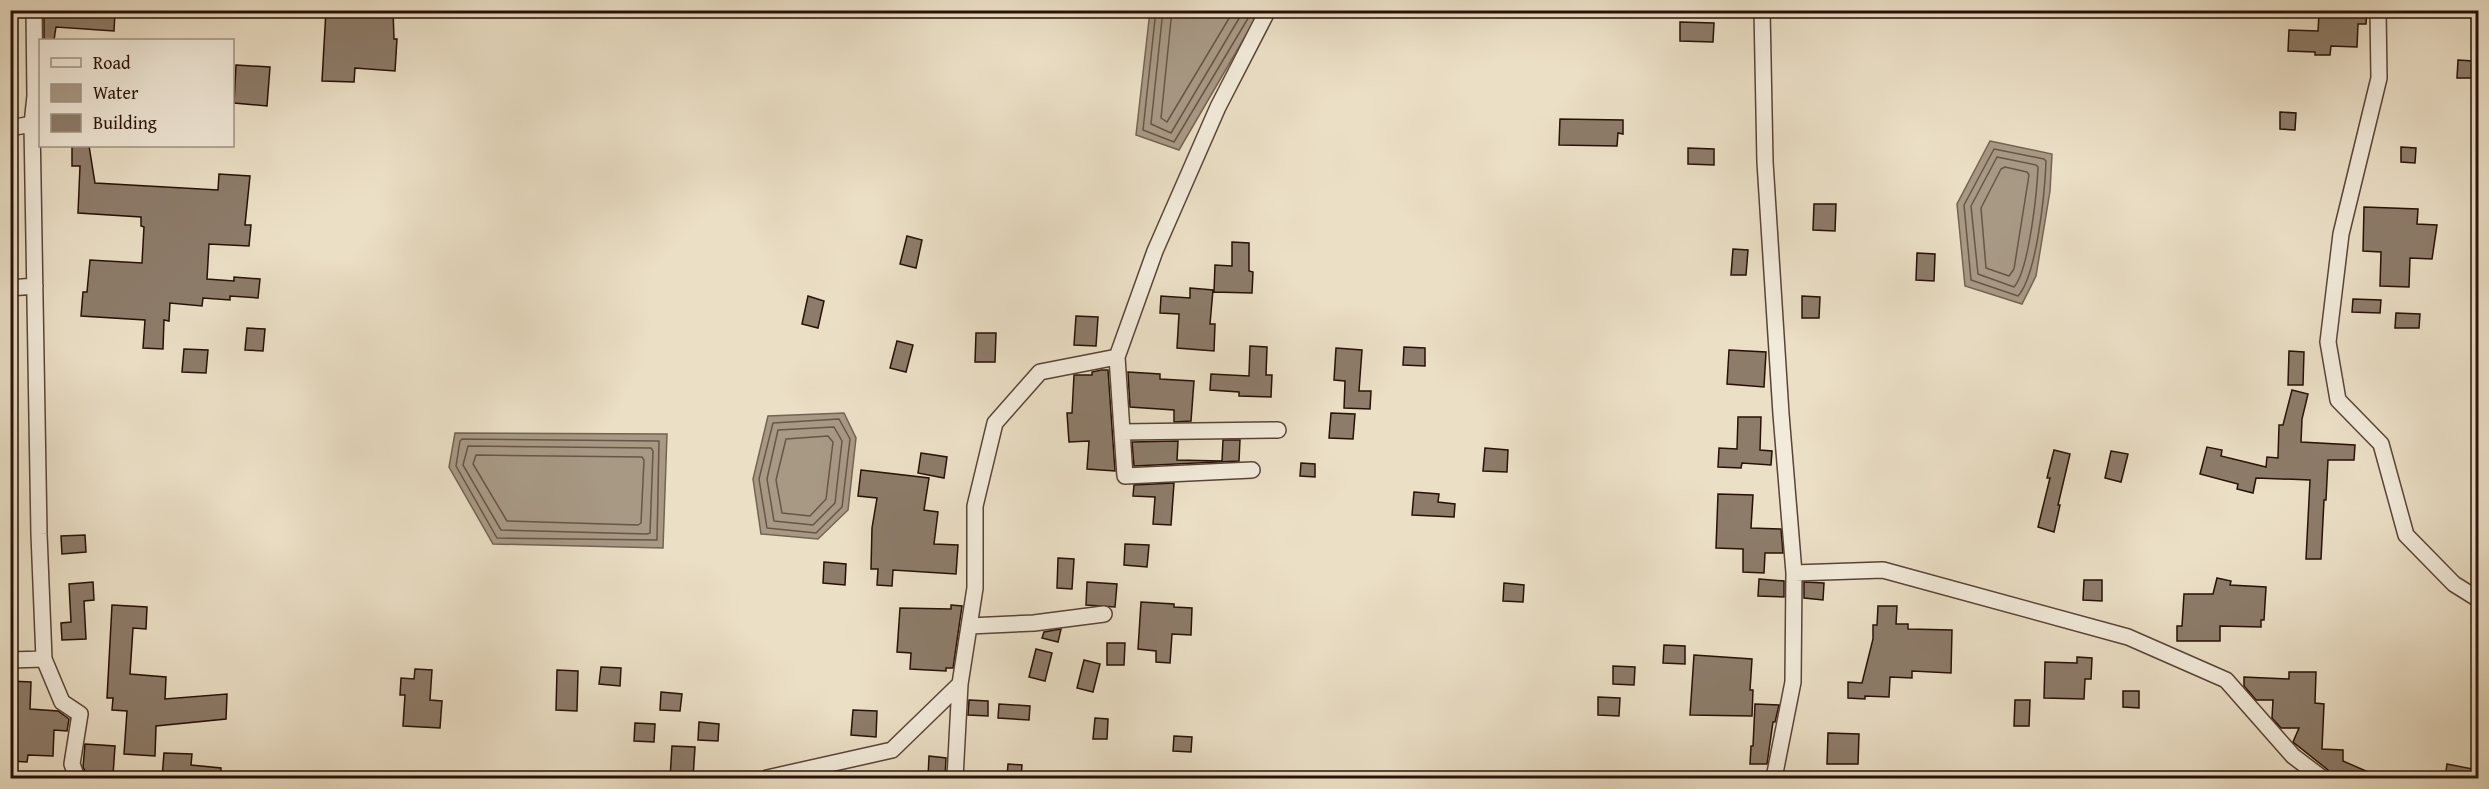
<svg xmlns="http://www.w3.org/2000/svg" width="2489" height="789" viewBox="0 0 2489 789" font-family="'Gentium Book Plus',serif">
<style>
.water{fill:#a89985;stroke:#746352;stroke-width:1.5}
.lines{fill:none;stroke-linecap:round;stroke-linejoin:round}
.shore{stroke:#685546;stroke-width:1.5}
.building{fill:#8d7c6a;stroke:#271106;stroke-width:1.5}
.street-casing{stroke:#584436;stroke-width:18}
.street{stroke:#f2eada;stroke-width:15}
</style>
<rect width="100%" height="100%" fill="#ebdfc6"/>
<filter id="stains"><feTurbulence type="fractalNoise" baseFrequency=".00333" numOctaves="4"/><feColorMatrix values="0 0 0 0 .2 0 0 0 0 .09 0 0 0 0 .02 0 0 0 .5 -.17"/></filter>
<radialGradient id="worn" r=".72"><stop offset=".6" stop-color="#630" stop-opacity="0"/><stop offset="1" stop-color="#630" stop-opacity=".3"/></radialGradient>
<path class="water" d="M1150,11H1260L1179,150L1136,135Z
M1990,141L2052,154L2050,191L2036,276L2022,304L1965,286L1957,204Z
M844,413L856,438L848,510L818,539L761,534L753,479L768,416Z
M455,433L667,434L663,548L493,544L449,467Z"/>
<g class="lines">
<path class="shore" d="M1156,10L1143,130L1174,142L1253,10
M1163,10L1151,124L1171,133L1244,10
M1172,10L1161,118L1167,122L1234,10
M1994,149L2044,159L2046,161C2045,191 2037,275 2018,296L1971,280L1964,205Z
M1997,157L2036,165L2038,167C2037,192 2029,270 2014,287L1978,274L1971,206Z
M2005,167L2027,172L2029,175L2014,269L2009,276L1986,268L1981,208L2001,169Z
M839,419L850,439L842,507L816,533L767,528L759,479L773,423Z
M834,427L842,441L835,503L813,525L774,521L767,479L778,430Z
M828,436L833,442L826,499L810,516L782,513L776,480L786,439Z
M462,439L659,441L657,540L497,538L456,466L460,441Z
M468,446L651,448L653,451L650,533L647,534L501,530L463,465Z
M476,455L642,457L644,460L641,523L638,525L507,521L473,464Z"/>
</g>
<path class="building" d="M44,10L115,12L114,31L56,27L54,40H44Z
M326,10H393L394,39H397L395,71L355,68L354,82L322,81Z
M2352,10H2367L2366,24H2358L2357,47L2331,46L2330,55H2315V52L2288,51L2289,30L2318,31L2319,14L2352,15Z
M1680,22L1714,23L1713,42L1680,41Z
M2458,60L2473,61V78H2457Z
M236,65L270,67L267,106L234,103Z
M2280,112L2296,113L2295,130L2280,129Z
M1560,119L1623,120V134L1618,133L1617,146L1559,145Z
M72,146H89L95,183L218,190L219,174L250,176L245,225H251L249,246L209,244L207,279L234,281V277L260,279L258,298L230,296V300L203,298L202,306L170,303L169,321L164,320L163,349L143,348L145,320L81,316L83,292H87L90,260L142,263L144,227L141,226V217L78,213L80,166H72Z
M2401,147L2416,148L2415,163L2401,162Z
M1688,148L1714,149V165L1688,164Z
M1814,204H1836L1835,231L1813,230Z
M2364,207L2418,209L2417,224L2437,225L2432,259L2410,258L2409,287L2380,286L2381,252L2363,251Z
M907,236L922,240L916,268L900,264Z
M1232,242L1249,243V271L1253,272L1252,293L1214,292L1215,265L1232,266Z
M1733,249L1748,250L1746,275H1731Z
M1917,253L1935,254L1934,281L1916,280Z
M1190,288L1213,290L1210,324H1215L1214,351L1177,348L1179,314L1160,313L1161,296L1190,298Z
M808,296L824,301L818,328L802,324Z
M1802,296L1820,297L1819,318H1802Z
M2353,299L2381,300L2380,313L2352,312Z
M2396,313L2420,314L2419,328H2395Z
M1076,316L1098,317L1096,346L1074,345Z
M247,328L265,329L263,351L245,350Z
M976,333H996L995,362H975Z
M897,341L913,345L906,372L890,368Z
M1250,346L1267,347L1266,375H1272L1271,397L1239,396V392L1210,390L1211,374L1249,376Z
M1404,347L1425,348V366L1403,365Z
M1336,348L1362,350L1359,391H1371L1370,409L1344,408L1345,381L1334,380Z
M184,349L208,350L206,373L182,372Z
M1729,350L1766,352L1764,387L1727,384Z
M2289,351L2304,352L2303,385H2288Z
M1101,370H1108L1115,471L1087,469L1089,441L1069,442L1067,413H1072L1074,375H1092V372Z
M1128,372L1160,374V379L1194,381L1191,421L1174,422V410L1130,407Z
M2292,390L2308,394L2302,419L2301,442L2355,445L2354,460H2328L2326,500H2324L2321,559H2306L2310,480L2256,478L2253,493L2237,489L2238,484L2200,474L2207,447L2222,450L2221,456L2266,467L2267,457L2278,458L2279,425H2283Z
M1331,413L1355,414L1353,439L1329,438Z
M1738,417H1761L1760,450L1772,451L1771,465L1742,463L1741,468L1718,467L1719,448L1737,449Z
M1223,440H1240L1239,461L1134,466L1132,442L1178,441L1177,460L1222,461Z
M1485,448L1508,450L1507,472L1483,471Z
M2054,450L2070,454L2058,505H2060L2054,532L2038,527L2050,478H2047Z
M2111,451L2128,454L2121,482L2105,478Z
M921,453L947,457L944,478L918,473Z
M1301,463L1315,464V477L1300,476Z
M861,470L929,478L924,510L938,512L934,544L958,545L956,574L893,570L892,586L877,585L878,569H871L872,528L877,498L858,496Z
M1174,483L1171,525L1153,524L1155,497L1133,496L1134,485Z
M1414,492L1439,494L1438,502L1455,504L1454,517L1412,515Z
M1718,494L1753,495L1751,528L1781,529L1783,553H1765L1764,573L1743,572V549L1716,548Z
M85,535L86,552L62,554L61,536Z
M1125,544L1149,545L1147,567L1124,565Z
M1058,558L1074,559L1072,589L1057,588Z
M824,562L846,564L845,585L823,583Z
M2217,578L2231,581L2230,585L2266,587L2264,620H2261V627L2220,626V641H2177V626H2182L2184,594H2213Z
M1759,579L1784,581V597L1758,596Z
M2084,580H2102V601L2083,600Z
M93,582L94,600L84,601L86,639L62,640L61,623L71,622L69,584Z
M1087,582L1117,584L1115,607L1086,605Z
M1804,582L1824,583L1823,600L1804,598Z
M1504,583L1524,585L1523,602L1503,601Z
M1141,602L1174,604V607L1192,608L1191,635L1172,634L1170,663L1156,662V651L1138,649Z
M112,605L147,607L146,629L133,628L130,674L166,677L165,699L227,694L226,719L156,726L155,756L124,754L127,711L112,710L113,698H107Z
M951,605L962,606L953,668H946V671L910,669L911,653L897,652L900,608L951,609Z
M1878,606H1897L1896,624H1908V629L1952,630L1951,673L1912,671V678L1890,677L1889,697L1865,696V699L1848,698V682L1862,683L1873,639V625H1877Z
M1061,629L1058,642L1042,638L1044,632Z
M1107,643H1125L1124,665H1107Z
M1664,645L1685,646V664L1663,663Z
M1036,649L1052,653L1045,681L1029,677Z
M1694,655L1752,659L1750,690H1753L1752,716L1690,715Z
M2077,657L2092,658L2091,679H2085L2084,699L2044,698L2045,662L2077,663Z
M1084,660L1100,664L1093,692L1077,688Z
M1613,666L1635,667L1634,685L1613,684Z
M601,667L621,668L620,686L599,684Z
M415,669L432,670L430,700L442,701L440,728L403,726L405,695H400L401,678L414,679Z
M557,670L578,671L577,711L556,710Z
M2289,672H2316L2315,703L2324,704L2322,749L2343,750V761L2382,778H2332L2328,770L2293,742L2299,728H2281L2272,718L2273,700H2256L2244,686V677L2289,679Z
M10,681L31,682L30,709L58,711L69,719L67,731L54,730L53,756L28,755L27,762L10,761Z
M2123,691H2139V708L2123,707Z
M661,692L682,694L680,711L660,710Z
M1598,697L1620,698L1619,716L1598,715Z
M969,700L988,701V716L968,715Z
M2015,700H2030L2029,726H2014Z
M999,704L1030,706L1029,720L998,718Z
M1755,704L1779,705L1775,722H1773L1767,764H1750L1751,746H1753Z
M853,710L877,711L876,737L851,735Z
M1095,718L1108,719L1107,739H1093Z
M699,722L719,724L718,741L698,740Z
M635,723L655,724L654,742L634,741Z
M1828,733L1859,734L1858,764H1827Z
M1174,736L1192,737L1191,752L1173,751Z
M85,744L115,746L113,775L86,773L83,767Z
M672,746L695,747L693,778H670Z
M164,753L192,754L191,765L221,768L220,778H162Z
M929,756L946,758L945,778H928Z
M1008,764L1022,765L1021,778H1007Z
M2447,764L2478,770V778H2445Z"/>
<g class="lines">
<defs>
<path id="street" d="M34,10L35,96L32,124L39,534L44,659L62,702L80,714L72,764L77,778
M1762,10L1765,162L1781,414L1794,573L1793,682L1774,778
M2378,10L2379,78L2341,234L2328,342L2338,400L2381,444L2406,535L2454,584L2478,599
M10,128L32,124
M10,288L35,286
M1117,357L1125,476L1252,470
M1122,432L1278,430
M1794,573L1883,570L2128,637L2226,680L2293,756L2322,778
M969,626L1034,623L1104,614
M10,660L44,659
M767,778L892,750L960,684L975,588V506L995,423L1040,372L1117,357L1155,251L1218,107L1268,10
M955,778L960,684"/>
</defs>
<use href="#street" class="street-casing"/>
<use href="#street" class="street"/>
</g>
<rect width="2489" height="789" fill="none" stroke="#ebdfc6" stroke-width="36"/>
<rect x="12" y="12" width="2465" height="765" fill="none" stroke="#271106" stroke-width="3"/>
<rect x="18" y="18" width="2453" height="753" fill="none" stroke="#271106" stroke-width="1.5"/>
<rect x="39" y="39" width="195" height="108" fill="#f2eada" stroke="#a19385" stroke-width="1.5"/>
<rect x="51" y="58" width="30" height="9" fill="#f2eada" stroke="#a19385" stroke-width="1.5"/>
<text x="93" y="69" font-size="18" fill="#271106">Road</text>
<rect x="51" y="84" width="30" height="18" fill="#a89985" stroke="#a19385" stroke-width="1.5"/>
<text x="93" y="99" font-size="18" fill="#271106">Water</text>
<rect x="51" y="114" width="30" height="18" fill="#8d7c6a" stroke="#a19385" stroke-width="1.5"/>
<text x="93" y="129" font-size="18" fill="#271106">Building</text>
<rect width="100%" height="100%" filter="url(#stains)"/>
<rect width="100%" height="100%" fill="url(#worn)"/>
</svg>
